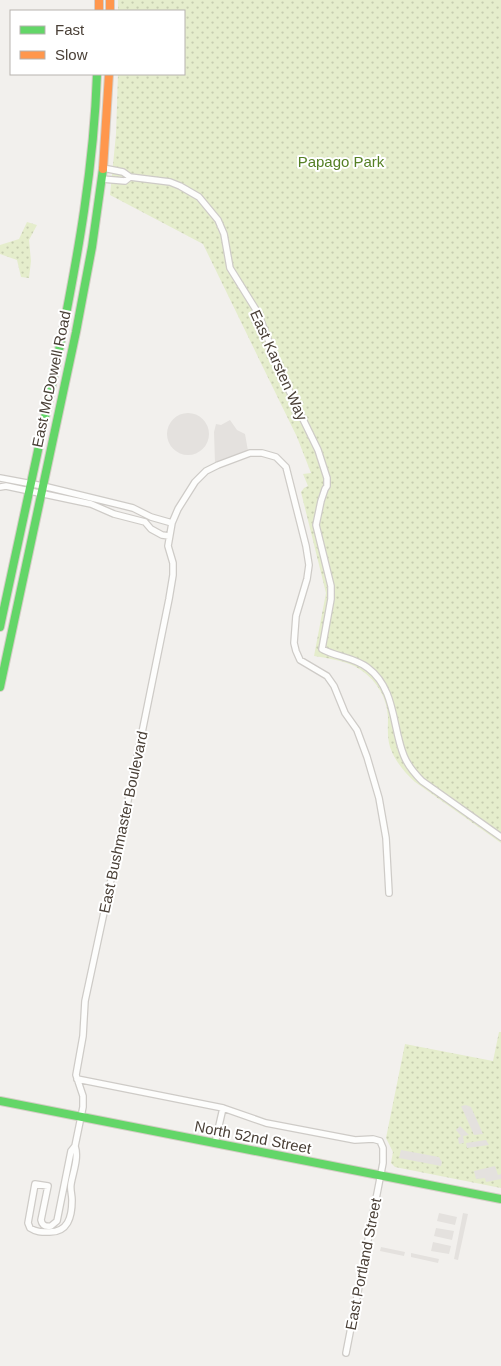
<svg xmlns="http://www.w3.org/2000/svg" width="501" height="1366" viewBox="0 0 501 1366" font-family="Arial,sans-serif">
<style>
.grass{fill:url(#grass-dots)}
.parking{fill:#e4e1de}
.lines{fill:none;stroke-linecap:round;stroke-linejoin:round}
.street-casing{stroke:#cecbc7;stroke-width:8}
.fast-casing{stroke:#d4cdc5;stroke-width:10}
.slow-casing{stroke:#d4cdc5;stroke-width:10}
.street{stroke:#fdfdfc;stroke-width:5.5}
.fast{stroke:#63d668;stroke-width:8}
.slow{stroke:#ff974d;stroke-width:8}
.labels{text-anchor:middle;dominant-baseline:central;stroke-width:4;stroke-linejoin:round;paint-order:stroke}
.park-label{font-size:15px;fill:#568026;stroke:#fff}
.street-label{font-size:15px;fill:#4a4037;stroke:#fff}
</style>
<defs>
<pattern id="grass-dots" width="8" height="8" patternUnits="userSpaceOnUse" patternTransform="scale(1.25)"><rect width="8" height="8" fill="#e5edcc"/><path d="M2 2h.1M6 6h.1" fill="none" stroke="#c6ccb0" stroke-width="1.8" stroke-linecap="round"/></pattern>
</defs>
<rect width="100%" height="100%" fill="#f2f0ed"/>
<path class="grass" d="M118,0H501V843L415,782C404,772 395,761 390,747C387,737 388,727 388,717C387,694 372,674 352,665C340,660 327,658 314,656L326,593L301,492L304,488L308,486L303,474L311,473L297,437L203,244L110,195L116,134L118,74H184V11H118Z
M27,222L37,225L29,240L31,261L29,278L21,277L17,260L0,254V245L19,239Z
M499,1032H501V1188L395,1167L391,1163L393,1152L386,1138L405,1044L493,1061Z"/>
<path class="parking" d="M167 434a21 21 0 1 1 42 0a21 21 0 1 1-42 0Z
M230,420L237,430L245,434L248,451L215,463L214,432L216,424L221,425Z
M466,1105L471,1107L483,1134L474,1135L461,1106Z
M460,1126L469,1135L463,1136L464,1143L459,1144L458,1138L461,1136L456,1130Z
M486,1140L489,1145L467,1148L466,1143Z
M401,1150L439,1157L442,1162L441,1166L399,1158Z
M495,1166L498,1175L501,1174V1179L486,1182L485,1178L476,1179L474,1171Z
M439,1213L457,1217L455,1225L437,1221Z
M463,1213L468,1214L458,1260L454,1259Z
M436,1228L454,1231L452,1240L434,1236Z
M433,1242L451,1246L449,1254L431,1251Z
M381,1247L405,1252L404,1256L380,1251Z
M411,1253L439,1259L438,1263L411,1257Z"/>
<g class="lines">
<defs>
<path id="street" d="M103,168L123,172L130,177L170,182L180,186L199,197L218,220L224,234L230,268L258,313L282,376L318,450L327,478V486L325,489L321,501L316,525L331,586V599L322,649C336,657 354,657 368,668C396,689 392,727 404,756C408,766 414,773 422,781L501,837
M102,179L125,181L130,177
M0,478L43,486L133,508L151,517L172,523
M0,487L6,486L91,504L114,514L145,522L151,529L162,535L169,536
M77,1079L223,1108L266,1123L355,1140L373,1139L380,1141L383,1148V1163L346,1353
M215,1143L223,1108
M75,1146C79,1158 73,1172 71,1184C70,1190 72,1194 72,1200C72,1217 68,1233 48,1232C41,1232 36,1232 30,1228L28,1223L35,1184L48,1186L41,1220C42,1225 45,1227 51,1226L57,1221L71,1151L75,1146L83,1107V1096L76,1075L83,1036L85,1001L132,782L169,599L173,575V563L168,546L172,523L178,509L195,482L206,471L218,465L250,453H262L276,457L286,467L306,546L309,565L307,579L296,616L294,643L296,651L300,660L327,676L334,686L345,713L357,730L367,757L379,798L386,838L389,893"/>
<path id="fast" d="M0,627C20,533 41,439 60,345C78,255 94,166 97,74
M0,687L76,332L92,247L103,169
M0,1101L501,1199"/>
<path id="slow" d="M99,0V11
M110,0V11
M103,169L109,74"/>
</defs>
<use href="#street" class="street-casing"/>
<use href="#fast" class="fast-casing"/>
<use href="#slow" class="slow-casing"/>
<use href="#street" class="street"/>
<use href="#fast" class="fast"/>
<use href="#slow" class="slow"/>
</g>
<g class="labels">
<g class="park-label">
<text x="341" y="161">Papago Park</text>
</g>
<g class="street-label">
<text transform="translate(279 365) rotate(66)">East Karsten Way</text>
<text transform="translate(51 379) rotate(-78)">East McDowell Road</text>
<text transform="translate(123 822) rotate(-78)">East Bushmaster Boulevard</text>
<text transform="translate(253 1137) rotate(11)">North 52nd Street</text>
<text transform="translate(363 1264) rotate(-79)">East Portland Street</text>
</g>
</g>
<rect x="10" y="10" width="175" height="65" fill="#ffffff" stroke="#b7b3af"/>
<rect x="20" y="26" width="25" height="8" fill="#63d668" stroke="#b7b3af"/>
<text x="55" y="35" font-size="15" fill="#4a4037">Fast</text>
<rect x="20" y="51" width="25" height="8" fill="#ff974d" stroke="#b7b3af"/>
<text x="55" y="60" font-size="15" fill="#4a4037">Slow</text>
</svg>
